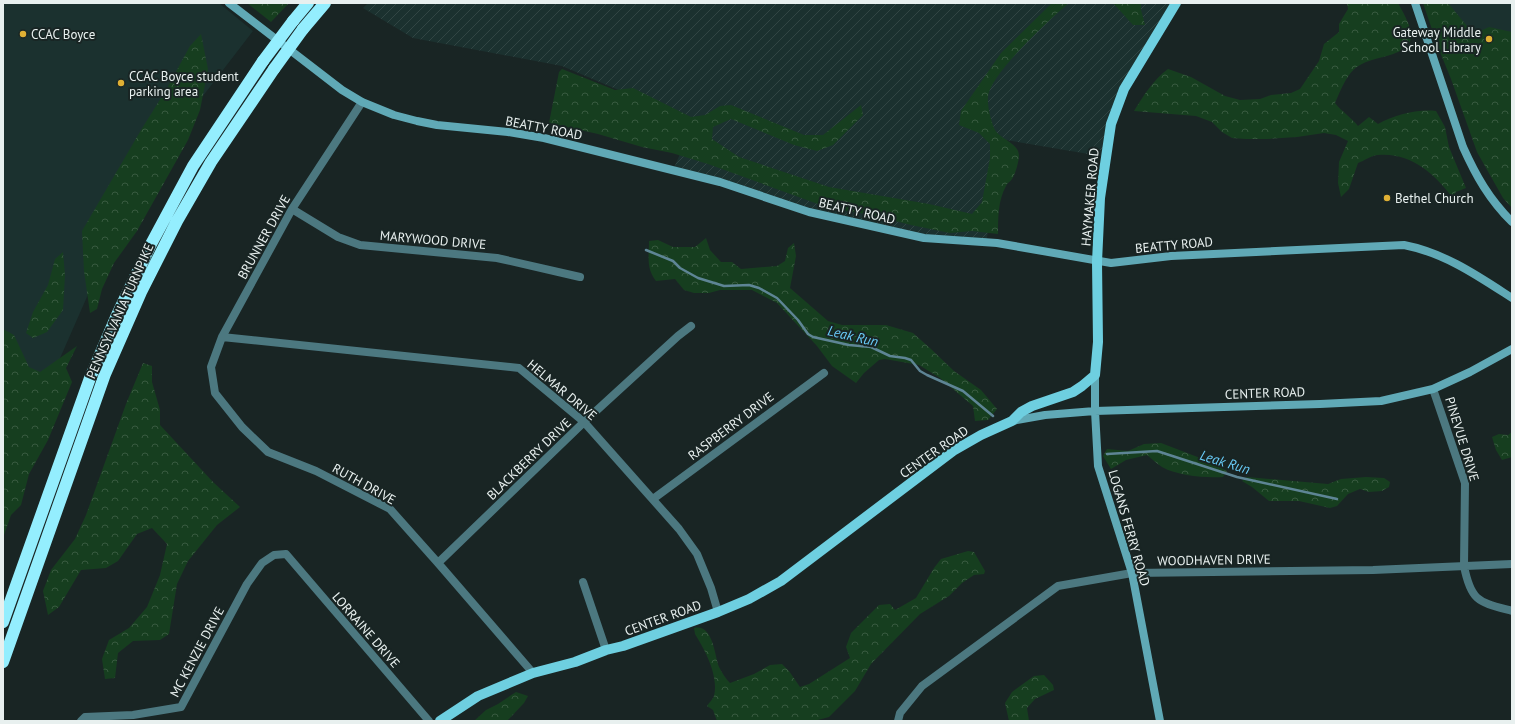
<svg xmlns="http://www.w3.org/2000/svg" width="1515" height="724" viewBox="0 0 1515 724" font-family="'PT Sans',sans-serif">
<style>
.built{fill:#1b312f}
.industrial{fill:url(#industrial-furrows)}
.forest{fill:url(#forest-crowns)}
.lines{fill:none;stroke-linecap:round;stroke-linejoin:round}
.stream{stroke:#5e8595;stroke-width:2.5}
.street{stroke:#4c7880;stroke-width:8}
.secondary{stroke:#60a9b6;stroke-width:8}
.primary{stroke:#6ecfe0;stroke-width:10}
.highway{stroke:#94eefe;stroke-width:12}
.highway-bridge{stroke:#94eefe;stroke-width:12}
.poi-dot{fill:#dfb034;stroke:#192524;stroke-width:1.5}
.labels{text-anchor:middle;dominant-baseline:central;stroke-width:4;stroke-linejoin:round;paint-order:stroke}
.poi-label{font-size:13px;fill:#e8f0ef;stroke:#192524;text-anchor:start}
.street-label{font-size:13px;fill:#e8f0ef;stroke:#192524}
.water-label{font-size:14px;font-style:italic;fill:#69ccf9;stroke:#192524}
</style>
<defs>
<pattern id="industrial-furrows" width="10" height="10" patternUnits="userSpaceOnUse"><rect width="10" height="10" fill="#1b312f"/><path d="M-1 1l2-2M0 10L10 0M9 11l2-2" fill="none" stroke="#314543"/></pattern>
<pattern id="forest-crowns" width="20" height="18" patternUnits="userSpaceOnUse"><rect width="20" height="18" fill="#163e1f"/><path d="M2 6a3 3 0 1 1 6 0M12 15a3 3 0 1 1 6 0" fill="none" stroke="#385a40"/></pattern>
</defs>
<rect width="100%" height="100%" fill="#192524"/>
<path class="built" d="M3,3H219L253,31L173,135L108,249L54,372L3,517Z
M1432,3H1512V70Z"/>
<path class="industrial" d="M368,3H1176L1124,89L1106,157L1006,140L986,242L953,241L809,212L673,170L694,122L562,66L413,38L363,8Z"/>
<path class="forest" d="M247,3H289L271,22Z
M1052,3H1069C1050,19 990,74 988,97C987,105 991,122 995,130C1000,139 1019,143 1019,156C1019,161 1015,175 1012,179C1010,182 1007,183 1006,186C998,200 998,218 998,234L972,231L950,233L911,225L872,215L829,208L708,164L672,153L642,147L598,134L549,123L559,72L562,69L615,90L633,88L691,117L705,115L720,106L731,105L804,135H823L861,105L863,115L833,145L817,151L794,145L731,119L713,127L712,139L739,157L829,187L929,204L972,214L982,202L990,158V144L979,133L959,125L961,111L1001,53Z
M1113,3H1141V10L1145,25H1133Z
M1347,3H1398C1414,32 1422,47 1383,57C1375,59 1367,61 1360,65C1347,72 1341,90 1335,103C1342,112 1351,117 1358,126L1369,117L1378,124C1395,115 1416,109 1436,111L1445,127L1449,147L1466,188L1456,192L1452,197C1434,173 1410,152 1378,155C1372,155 1364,161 1358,163L1349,189L1341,197L1338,183L1339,162L1348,141L1336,135L1324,133L1297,137L1267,139H1246L1232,138L1222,132L1212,122L1196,116L1134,111C1144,95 1153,80 1168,69L1191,77L1225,96L1240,100L1260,99L1271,95L1291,93L1300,89L1319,61L1324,44L1339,32V24L1348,9Z
M1423,3H1448L1467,26L1478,32L1489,27L1512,32V208L1503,198L1477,152L1451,79L1438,47Z
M201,34L208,69L200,110L188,140L137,231L114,263L102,289L97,309L90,313L84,271L82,231L141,130L166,90L190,46Z
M706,238L710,250L721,262H732L741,269L777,266L785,261L788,248L794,243L796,256L790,288L828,321L842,325H886L913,333L931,349L954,371L981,390L997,409L988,420L975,421L973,406L940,378L919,365L885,359L879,360L864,373L856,383L832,366L817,346L777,303L752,290H720L709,293H694L684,290L675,279L656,281C646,268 649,257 649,241L658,240L673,247H695Z
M63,252L65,275L63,310L47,332L33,338L26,333L33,312L48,285L55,259Z
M3,329L14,335L29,367L40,372L77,346L66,368L72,382L48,440L29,474L21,505L11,515L3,538Z
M143,363L152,366V382L160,410V425L213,482L240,507L217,525L188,561L177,584L169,634L160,640L133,641L118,653L115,678L105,679L102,659L109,640L129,628L147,607L160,575L167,544L152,528L137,534L118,561L106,568L81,570L59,607L48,615L43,591L51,570L75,539L86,515L126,404Z
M1512,432V457L1502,460L1496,450L1492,437L1499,434L1508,435Z
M1161,443L1208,461L1227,471L1223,477C1205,478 1178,476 1162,467C1156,463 1152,459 1147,455L1126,460L1111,469L1103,456L1107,449L1128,451L1144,444Z
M1247,477L1328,484L1341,479L1366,477L1384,478L1390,482L1389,487L1382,491L1369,492L1360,489L1348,494L1337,506L1330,508L1299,501H1269L1252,487L1242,481Z
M968,551L974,552L985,571L984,574L974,575L962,583L949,596L920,614L871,664L855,691L829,717L814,721H717L713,710L707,706C709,703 713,699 714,696C719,676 705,650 695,634L694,628C713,623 715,657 719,667C722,673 726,679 730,683L754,674L770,665L782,664L789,671L800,687L809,684L850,658L846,647L851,633L879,605L890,604L895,610L916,598L934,568L941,559Z
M1044,675L1053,685L1054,690L1035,699L1027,708L1029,721H1009L1005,703L1012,692L1027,681L1034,676Z
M516,692L528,696L524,703L507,721H474L486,710L498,704Z"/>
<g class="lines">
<path class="stream" d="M646,250L673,261L680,268L698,278L724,286L749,285L759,288L777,298L798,320L808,334L813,337L849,345L871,347L890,356L905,358L911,360L920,371L927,375L963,391L993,416
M1107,454L1157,451L1237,477L1337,499"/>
<path class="street" d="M362,102L292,209L222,337L211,367L215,393L242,427L268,452L316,471L390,509L438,563L533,673
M292,209L338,237L360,245L497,258L580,277
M222,337L519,368L584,422L679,529L697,554L711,588L718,612
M1433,389L1465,483L1464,566C1471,602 1479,602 1512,611
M653,499L824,373
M438,563L584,422L678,336L691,326
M583,582L606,650
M81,721L85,717L133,715L181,707L247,584L262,563L274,555L286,554L429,721
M898,721L900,713L922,686L1058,586L1132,573L1373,570L1512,564"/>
<path class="secondary" d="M229,3L342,90L362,102L394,115L417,121L437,125L508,132L544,138L720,182L809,212L924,238L997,243L1111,263L1171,256L1404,245C1445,253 1478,276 1512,298
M1415,3L1463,147C1476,176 1489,199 1512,222
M1095,375V411L1098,466L1132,573L1160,721
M1012,421L1045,415L1095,411L1320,404L1381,401L1433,389L1470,372L1512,349"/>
<path class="primary" d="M440,721L478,696L533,673L575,662L606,650L623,646L718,612L749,599L781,581L953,451L981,435L1012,421L1021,412L1032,406L1073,392L1082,386L1095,375L1098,342L1097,262L1100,198L1111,124L1124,89L1176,3"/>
<path class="highway" d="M293,21L308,3
M303,29L325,3
M3,622L90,378L117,315L150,246L193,166L263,61
M3,662L105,374L141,292L177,221L211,162L274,69"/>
<path class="highway-bridge" d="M263,61L293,21
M274,69L303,29"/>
</g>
<g class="poi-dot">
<circle cx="23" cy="34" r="4"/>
<circle cx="1489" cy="39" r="4"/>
<circle cx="121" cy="83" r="4"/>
<circle cx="1387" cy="198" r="4"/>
</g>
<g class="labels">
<g class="poi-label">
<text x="1481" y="32" text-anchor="end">Gateway Middle<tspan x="1481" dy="15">School Library</tspan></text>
<text x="31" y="34">CCAC Boyce</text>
<text x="129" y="76">CCAC Boyce student<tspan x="129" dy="15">parking area</tspan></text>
<text x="1395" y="198">Bethel Church</text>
</g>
<g class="street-label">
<text transform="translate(544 128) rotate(11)">BEATTY ROAD</text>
<text transform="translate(1090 197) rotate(-85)">HAYMAKER ROAD</text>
<text transform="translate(857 211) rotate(13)">BEATTY ROAD</text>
<text transform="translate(264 237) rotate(-61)">BRUNNER DRIVE</text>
<text transform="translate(433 240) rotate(5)">MARYWOOD DRIVE</text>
<text transform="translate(1174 245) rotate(-5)">BEATTY ROAD</text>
<text transform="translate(120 311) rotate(-66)">PENNSYLVANIA TURNPIKE</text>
<text transform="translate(562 390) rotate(40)">HELMAR DRIVE</text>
<text transform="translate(1265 393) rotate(-2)">CENTER ROAD</text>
<text transform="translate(731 426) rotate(-37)">RASPBERRY DRIVE</text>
<text transform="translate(1462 439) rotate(73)">PINEVUE DRIVE</text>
<text transform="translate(934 452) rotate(-35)">CENTER ROAD</text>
<text transform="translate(529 459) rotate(-44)">BLACKBERRY DRIVE</text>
<text transform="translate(364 484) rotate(29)">RUTH DRIVE</text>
<text transform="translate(1129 528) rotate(74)">LOGANS FERRY ROAD</text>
<text transform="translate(1214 560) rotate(-1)">WOODHAVEN DRIVE</text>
<text transform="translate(663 618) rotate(-20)">CENTER ROAD</text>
<text transform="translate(366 630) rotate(49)">LORRAINE DRIVE</text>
<text transform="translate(197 652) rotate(-62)">MC KENZIE DRIVE</text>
</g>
<g class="water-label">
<text transform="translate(853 336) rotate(13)">Leak Run</text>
<text transform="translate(1225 462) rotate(17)">Leak Run</text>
</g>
</g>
<rect width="1515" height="724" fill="none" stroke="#e8f0ef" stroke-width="8"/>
</svg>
